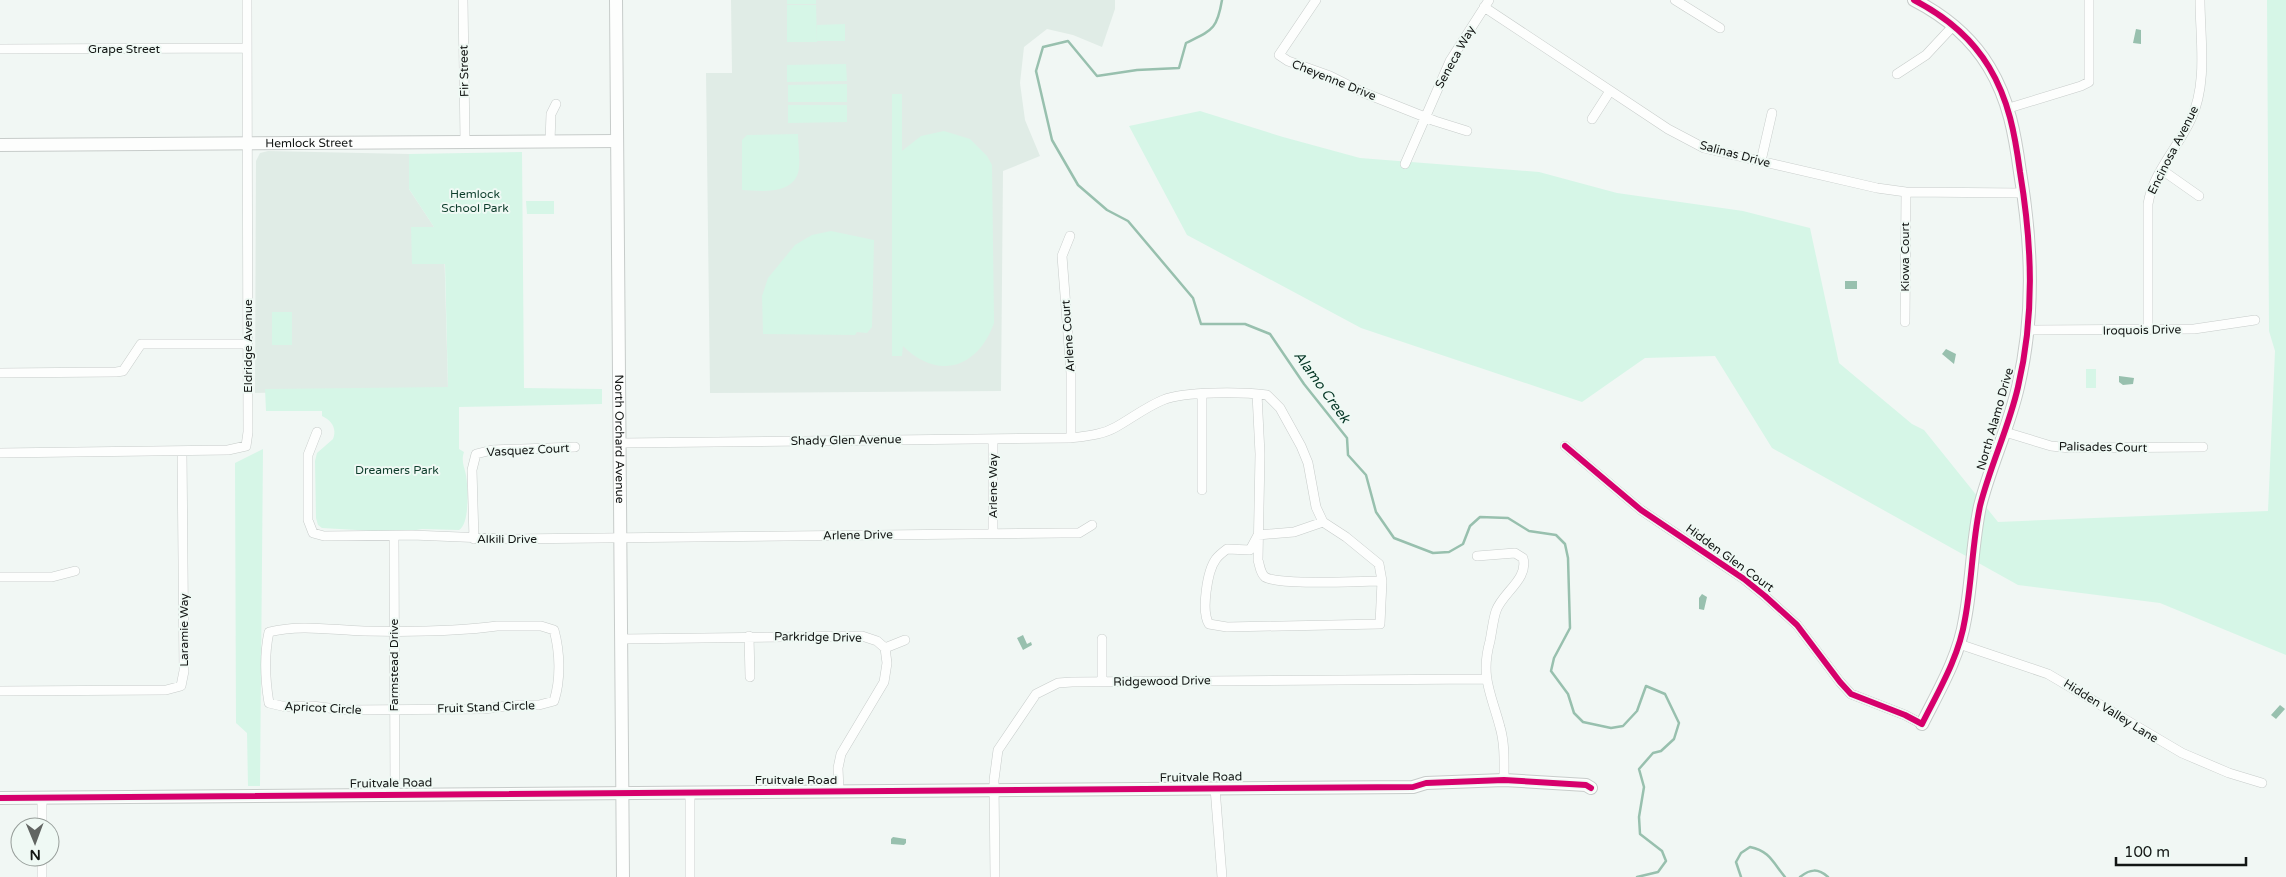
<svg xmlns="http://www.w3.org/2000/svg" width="2286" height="877" viewBox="0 0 2286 877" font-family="'Varela Round',sans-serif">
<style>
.built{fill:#e0ece6}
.green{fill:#d6f6e7}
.water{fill:#98c0ae}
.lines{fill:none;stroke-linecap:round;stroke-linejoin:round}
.stream{stroke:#98c0ae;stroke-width:2.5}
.street-casing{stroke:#c7ccca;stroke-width:10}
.secondary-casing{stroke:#c7ccca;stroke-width:14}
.street{stroke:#fdfefd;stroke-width:9}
.secondary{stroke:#fdfefd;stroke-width:12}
.cycleway-casing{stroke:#eff9f4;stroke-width:9}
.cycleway{stroke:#d6006c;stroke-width:6}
.labels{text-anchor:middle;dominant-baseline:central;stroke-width:4;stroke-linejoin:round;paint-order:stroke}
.street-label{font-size:12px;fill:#131614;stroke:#eff9f4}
.park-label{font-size:12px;fill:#0e3d2c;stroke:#eff9f4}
.water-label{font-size:14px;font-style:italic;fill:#053625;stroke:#eff9f4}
</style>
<rect width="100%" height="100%" fill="#f1f7f4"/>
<path class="built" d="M731,0H1115V9L1102,47L1073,35L1047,29L1024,47L1020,83L1025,120L1040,156L1003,171L1001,391L710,393L706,73H732Z
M268,151L409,154V189L444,242L448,388L255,393L256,161L260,153Z"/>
<path class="green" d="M787,0H816V4H787Z
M2267,0H2286V655L2160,603L2018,585L1772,448L1715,356L1645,358L1582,402L1361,328L1187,235L1129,126L1200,111L1283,137L1360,158L1539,172L1617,193L1743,211L1810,228L1839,363L1912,424L1924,430L1998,522L2268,511L2275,351L2269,331Z
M787,5H816L817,42H787Z
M845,24V41H817V25Z
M846,64L847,81L787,82V65Z
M847,84V102H788V85Z
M892,94H902V151L921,136L944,131L970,139L987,156L992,165L994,323C978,368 938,381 903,346L902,356H892Z
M788,105H847V122L788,123Z
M798,134C798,145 801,163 798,173C791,195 760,191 742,190V140L747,135Z
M522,152L524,388L602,389V404L459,407V449L464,452C461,461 464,466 466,475C468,487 470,524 459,530L422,529L411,531H374L322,528L318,525L316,518L315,461L317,453L333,439C337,428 332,421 322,416V411H266L265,389L448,387L445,264H412L411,227H434L409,189V154Z
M526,201H554V214H527Z
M831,231L874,240L872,327L867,333L857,332L855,335L763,334L762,296L768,278L795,245L812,235Z
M272,312H292V345H272Z
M2086,369H2096V388H2086Z
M263,449L260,786H248L247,733L236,723L235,463Z"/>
<path class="water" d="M2136,29L2141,30V44L2133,43Z
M1845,281H1857V289H1845Z
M1946,349L1956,354L1954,364L1942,354Z
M2119,376L2134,378L2133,384L2123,385L2119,382Z
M1702,594L1707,597L1704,610L1699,609V598Z
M1023,635L1027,644L1031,642L1032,645L1023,650L1017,638Z
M2280,705L2285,709L2276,719L2271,715Z
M893,837L906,839V843L904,845L891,844V839Z"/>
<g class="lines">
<path class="stream" d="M1222,0C1217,30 1212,30 1186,43L1179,68L1137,70L1097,76L1068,41L1043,47L1036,71L1052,140L1078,185L1107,210L1128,221L1193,298L1201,324H1245L1270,334L1304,384L1347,438L1348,455L1366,475L1376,512L1394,538L1433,553L1449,552L1463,544L1470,526L1480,517L1508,518L1529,531L1556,535L1565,544L1568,558L1570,628L1554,658L1551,671L1568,694L1574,713L1583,722L1611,728L1623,726L1637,711L1646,686L1665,694L1679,723L1674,739L1661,751L1653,753L1639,769L1644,787L1639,817L1640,834L1662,851L1666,861L1658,872L1637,877
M1741,877L1736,862L1741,853L1750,847C1770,851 1773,863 1785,877
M1800,877C1810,869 1818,868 1828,877"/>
<defs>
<path id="street" d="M463,0L465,141
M1316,0L1279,55L1288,61L1330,76L1362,92L1435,121L1467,131
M1675,0L1720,28
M1484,7L1668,129L1704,148L1877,188L1906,192L2024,193
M0,49L247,48
M1897,74L1926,55L1954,25
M2009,108L2081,86L2089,82V0
M1592,119L1610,91
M550,141L551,114L556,104
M1761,161L1772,113
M1405,164L1450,61L1489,0
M2162,170L2199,196
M1070,236L1062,256L1071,373V438
M1905,322L1906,192
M2148,329V204C2153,172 2178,148 2191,119C2208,83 2200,38 2200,0
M2028,330L2194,329L2255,320
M0,373L116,372L123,371L141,344H247
M1202,395V490
M317,432L308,455V520L313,533L324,536L412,535L509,539L1062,533H1079L1092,525
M2005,432L2051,446L2070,448L2203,447
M993,439V534
M620,443L1071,438C1087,436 1102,435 1116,427C1132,418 1146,407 1163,400C1185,391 1243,392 1267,395L1280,408L1301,446L1308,463L1316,507L1323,522L1346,537L1379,564L1382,581C1361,581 1279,586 1265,577C1260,573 1260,566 1258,560L1260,454L1257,394
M1565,446L1641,510L1744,579L1765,596L1797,625L1840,682L1851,694L1905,715L1922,724
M0,453L228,450L246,446L248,432L247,0
M1323,522L1294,532L1258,535L1250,550L1227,549C1223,552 1219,555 1216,559C1207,571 1201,612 1209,624L1227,627L1380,624L1382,581
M394,536L395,794
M474,539L472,470L476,454L492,450L575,447
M1477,556L1515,553L1523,558C1529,579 1502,593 1496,611C1493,620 1492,631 1490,641C1480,677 1491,693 1500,727C1505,744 1504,762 1504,780
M0,577H52L75,571
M497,626H541L554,630C560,652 561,679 554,701L539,705H514L484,709L345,710L312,706L286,707L269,703C265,679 264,655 269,632C301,624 332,630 364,631C408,632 453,632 497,626Z
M749,636L750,677
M621,639L862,636L877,641L885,648L887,663L884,682L841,754L838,768L839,791
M1102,639V681
M1959,644L2048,674L2182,753L2229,773L2262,783
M885,648L905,640
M0,691L166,690L181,686L184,671L182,451
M1215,788L1222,877
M690,792V877
M42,827V798
M42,877V857
M995,877L994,780L998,750L1036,694L1058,683L1072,682L1485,679"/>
<g id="secondary">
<path id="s1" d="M616,0L623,877"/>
<path d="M1914,0C1945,16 1971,37 1989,67C2009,100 2015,135 2020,172C2032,244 2035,315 2018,387C2009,427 1990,466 1980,506C1972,544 1972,582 1965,619C1959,657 1939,690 1922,724"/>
<path id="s2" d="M0,145L617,141"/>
<path d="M0,798L1413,787L1426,783L1504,780L1586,785L1591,788"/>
</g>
</defs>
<use href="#street" class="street-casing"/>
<use href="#secondary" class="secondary-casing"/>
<use href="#street" class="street"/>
<use href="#secondary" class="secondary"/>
<defs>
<path id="cycleway" d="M1565,446L1641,510L1744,579L1765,596L1797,625L1840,682L1851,694L1905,715L1922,724C1939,690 1959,657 1965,619C1972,582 1972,544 1980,506C1990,466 2009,427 2018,387C2035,315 2032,244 2020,172C2015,135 2009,100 1989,67C1971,37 1945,16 1914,0
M0,798L1413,787L1426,783L1504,780L1586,785L1591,788"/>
</defs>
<use href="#cycleway" class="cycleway-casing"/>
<use href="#cycleway" class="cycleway"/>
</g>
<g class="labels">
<g class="street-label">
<text x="124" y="49">Grape Street</text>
<text transform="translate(1455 57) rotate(-61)">Seneca Way</text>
<text transform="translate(464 71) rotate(-91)">Fir Street</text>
<text transform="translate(1334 80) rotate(22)">Cheyenne Drive</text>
<text stroke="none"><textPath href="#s2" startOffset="309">Hemlock Street</textPath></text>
<text transform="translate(2173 150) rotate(-63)">Encinosa Avenue</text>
<text transform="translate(1735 154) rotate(15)">Salinas Drive</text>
<text transform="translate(1905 257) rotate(-90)">Kiowa Court</text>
<text transform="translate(2142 330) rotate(-1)">Iroquois Drive</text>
<text transform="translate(1068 336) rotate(-94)">Arlene Court</text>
<text transform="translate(248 346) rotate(-90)">Eldridge Avenue</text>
<text transform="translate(1995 419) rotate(-74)">North Alamo Drive</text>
<text stroke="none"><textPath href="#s1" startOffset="439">North Orchard Avenue</textPath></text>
<text transform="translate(846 440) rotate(-1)">Shady Glen Avenue</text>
<text transform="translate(2103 447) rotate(1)">Palisades Court</text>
<text transform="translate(528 450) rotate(-3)">Vasquez Court</text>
<text transform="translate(993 486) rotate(-90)">Arlene Way</text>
<text transform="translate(858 535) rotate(-1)">Arlene Drive</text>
<text x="507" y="539">Alkili Drive</text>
<text transform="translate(1730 558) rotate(36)">Hidden Glen Court</text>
<text transform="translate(184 630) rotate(-90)">Laramie Way</text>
<text transform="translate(818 637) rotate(1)">Parkridge Drive</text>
<text transform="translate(394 665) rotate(-90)">Farmstead Drive</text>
<text transform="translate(1162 681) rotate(-1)">Ridgewood Drive</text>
<text transform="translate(486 707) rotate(-2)">Fruit Stand Circle</text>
<text transform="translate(323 708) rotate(3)">Apricot Circle</text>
<text transform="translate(2111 711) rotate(32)">Hidden Valley Lane</text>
<text transform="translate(1201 777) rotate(-1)">Fruitvale Road</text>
<text x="796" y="780">Fruitvale Road</text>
<text transform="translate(391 783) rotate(-1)">Fruitvale Road</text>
</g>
<g class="park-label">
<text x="475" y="194">Hemlock<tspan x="475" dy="14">School Park</tspan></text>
<text x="397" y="470">Dreamers Park</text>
</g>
<g class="water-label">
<text transform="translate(1322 387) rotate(54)">Alamo Creek</text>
</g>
</g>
<g transform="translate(35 842) rotate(179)"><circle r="24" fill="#eff9f4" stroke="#979e9a"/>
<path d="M0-4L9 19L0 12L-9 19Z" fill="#616562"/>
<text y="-8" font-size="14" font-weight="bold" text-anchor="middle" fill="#131614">N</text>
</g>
<path d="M2116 857v8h130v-8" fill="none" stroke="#131614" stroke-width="2.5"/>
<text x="2124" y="857" font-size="15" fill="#131614" stroke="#eff9f4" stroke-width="4" paint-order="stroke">100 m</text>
</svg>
